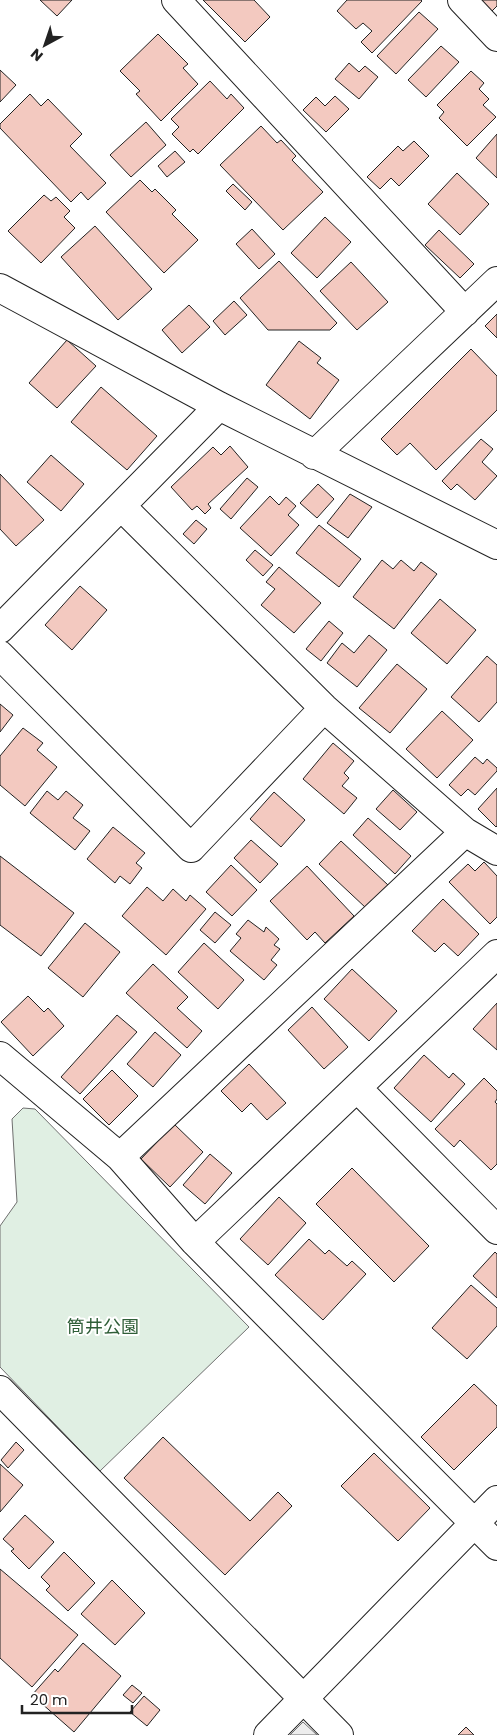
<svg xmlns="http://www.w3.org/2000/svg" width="497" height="1735" viewBox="0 0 497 1735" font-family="Poppins,'Noto Sans JP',sans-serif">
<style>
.green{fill:#e0efe3;stroke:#6f6f6f}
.parking{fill:#ededed;stroke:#6f6f6f}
.building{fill:#f3c9c0;stroke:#222}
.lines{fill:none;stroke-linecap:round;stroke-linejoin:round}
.minor-casing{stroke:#222;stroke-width:30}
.minor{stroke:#fff;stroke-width:28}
.labels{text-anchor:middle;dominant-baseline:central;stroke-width:4;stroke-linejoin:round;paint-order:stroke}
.park-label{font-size:18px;fill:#2f5e38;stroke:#fff}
</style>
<rect width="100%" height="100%" fill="#fff"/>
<path class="green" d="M23,1108L35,1109L249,1327L100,1471L0,1367V1226L17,1202L12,1119Z"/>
<path class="parking" d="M303,1722L317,1735H290Z"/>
<path class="building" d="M40,0H72L57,16Z
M203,0H254L270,17L245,42Z
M347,0H421L422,1L372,53L361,42L372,31L363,23L356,29L337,11Z
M480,0H497V6L491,12Z
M419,12L438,29L396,74L377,56Z
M158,34L188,64L183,68L198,84L161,121L136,94L140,91L120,71Z
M441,46L459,62L426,97L408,80Z
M349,63L359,72L365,66L378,77L359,99L335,79Z
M0,70L16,85L0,102Z
M471,71L484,83L479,89L489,99L483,105L496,117L467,146L439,118L444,112L437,105Z
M210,81L227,99L231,94L244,108L198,154L193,149L190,152L172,134L179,127L171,119Z
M30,94L41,106L48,99L82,134L70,146L106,183L88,200L81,192L71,202L0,128V124Z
M335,96L349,109L326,132L303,110L316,97L325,106Z
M146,122L166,145L131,177L110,155Z
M261,126L277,143L281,140L296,156L292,160L323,192L283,230L220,165Z
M497,134V178L476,158Z
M414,141L429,156L399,186L391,178L380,189L367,177L398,146L403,151Z
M175,151L185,162L167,177L158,166Z
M457,173L489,204L460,235L428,204Z
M140,180L152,192L155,189L176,210L172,214L198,240L164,273L106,212Z
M233,184L252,202L245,210L226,191Z
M44,195L51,201L56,197L70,211L64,217L75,228L41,263L8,231Z
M325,217L351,242L317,278L291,253Z
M95,226L152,289L118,320L61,257Z
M252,229L275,254L259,269L236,244Z
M439,230L474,264L460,278L425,245Z
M279,261L337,323L330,330H268L240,298Z
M351,262L388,302L357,330L320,291Z
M234,301L247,315L225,335L213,321Z
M189,305L210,327L182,353L162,330Z
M497,314V338L485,326Z
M67,340L96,366L57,408L29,383Z
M299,341L321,358L317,363L339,380L310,419L266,385Z
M471,349L497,376V410L436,470L410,443L397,455L381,439Z
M101,387L157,436L127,470L71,422Z
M481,439L493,449L482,462L497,476L475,500L457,484L451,490L442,481Z
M230,446L248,467L208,504L211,508L205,514L197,506L192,510L171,487L213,447L221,455Z
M51,455L84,484L61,511L27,482Z
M0,474L44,520L16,546L0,529Z
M247,478L258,487L231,519L220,509Z
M318,484L334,499L317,518L300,503Z
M350,494L372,507L348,538L327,523Z
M270,496L279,505L286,497L296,506L288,515L299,525L271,556L240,528Z
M196,520L207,529L194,544L183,534Z
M319,525L361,559L339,587L296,553Z
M255,550L273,565L263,576L246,560Z
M382,560L393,569L401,560L414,571L421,562L437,574L394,629L353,597Z
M279,567L321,603L294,633L261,605L275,589L266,582Z
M80,586L107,610L72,650L45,625Z
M440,599L476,630L447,664L411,633Z
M329,621L343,633L321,661L306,649Z
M369,635L387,650L357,687L327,663L342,643L354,653Z
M487,656L497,665V702L479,722L451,697Z
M397,664L427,689L390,733L359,708Z
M0,704L13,715L0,732Z
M442,711L473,740L437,778L406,749Z
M23,728L43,743L37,750L57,767L25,806L0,785V756Z
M333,743L354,761L344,773L349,778L342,786L357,798L344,814L303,779Z
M475,757L483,764L487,759L497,768V771L475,795L468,789L461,796L449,785Z
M497,788V826L496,827L478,809Z
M393,790L417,812L400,830L376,809Z
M47,791L58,800L66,791L83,805L73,818L90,831L75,850L30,813Z
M274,792L305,820L281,847L250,819Z
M368,818L411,856L395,874L353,835Z
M113,827L145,853L136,863L142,868L130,884L120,876L115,883L87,859Z
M251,840L278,864L260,883L234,858Z
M341,841L388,885L366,908L319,864Z
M0,856L74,913L41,956L0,925Z
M484,862L497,876V917L490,924L449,882L468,864L475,871Z
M231,865L257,890L232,916L206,892Z
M307,866L354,916L325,943L315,932L307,940L270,901Z
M147,887L163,901L173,889L186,901L190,895L206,909L166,955L122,916Z
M443,899L479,934L458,956L444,943L435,952L412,931Z
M215,912L231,925L215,943L200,930Z
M248,920L264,932L266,927L279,939L274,945L280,949L271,960L277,965L264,980L230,951L241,938L236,934Z
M85,923L120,952L83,997L48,968Z
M204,943L244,980L218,1009L178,972Z
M153,964L188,997L177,1008L202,1031L187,1048L126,993Z
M352,969L397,1011L369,1041L324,999Z
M28,996L44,1012L48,1008L64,1026L33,1056L1,1022Z
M497,1003V1050L473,1029Z
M312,1007L348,1047L324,1069L288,1030Z
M117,1015L137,1032L80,1094L61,1077Z
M155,1032L181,1055L153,1087L127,1064Z
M424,1055L449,1078L453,1073L465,1084L431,1122L394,1088Z
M249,1064L286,1103L267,1120L251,1103L242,1112L221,1091Z
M112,1070L138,1096L109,1125L83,1099Z
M484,1078L497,1091V1099L495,1102L497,1104V1164L491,1170L460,1140L454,1147L435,1129Z
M174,1124L203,1152L170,1187L141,1159Z
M210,1154L232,1173L205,1204L183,1185Z
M352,1168L429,1246L394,1282L316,1204Z
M279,1197L306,1223L268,1265L240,1239Z
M309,1239L325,1254L329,1250L347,1266L352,1261L366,1274L323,1320L275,1275Z
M495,1252L497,1254V1298L473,1276Z
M471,1285L497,1308V1326L467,1359L432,1328Z
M474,1384L497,1406V1427L454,1470L421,1437Z
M163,1437L250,1521L278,1492L292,1506L225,1575L124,1478Z
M16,1442L24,1450L8,1468L1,1460Z
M374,1453L430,1508L398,1541L341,1486Z
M0,1464L23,1485L0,1512Z
M25,1515L54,1542L29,1569L11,1551L14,1549L3,1539Z
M64,1552L95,1583L68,1611L46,1590L50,1586L41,1577Z
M0,1569L78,1635L32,1687L0,1658Z
M112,1580L145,1613L115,1645L81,1614Z
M83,1643L121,1676L74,1732L32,1695L55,1669L58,1672Z
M132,1685L142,1693L133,1703L123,1695Z
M144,1696L160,1710L147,1726L130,1712Z
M466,1727L474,1735H458Z"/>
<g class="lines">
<defs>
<path id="minor" d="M176,0L465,312
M462,0L497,37
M0,288L219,406L497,545
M314,455L497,281
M121,506L324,708L465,832
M0,629L219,406
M0,655L191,848L324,708
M0,1056L120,1157L195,1242L497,1546
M358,1089L497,1230
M120,1157L465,832L497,851
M195,1242L497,954
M0,1390L339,1735
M268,1735L497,1500"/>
</defs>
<use href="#minor" class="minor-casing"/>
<use href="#minor" class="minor"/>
</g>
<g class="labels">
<g class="park-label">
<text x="103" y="1326">筒井公園</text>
</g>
</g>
<g transform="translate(45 45) rotate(220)" stroke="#ffffff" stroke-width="4" paint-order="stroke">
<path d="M0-4L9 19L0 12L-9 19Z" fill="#222222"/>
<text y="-8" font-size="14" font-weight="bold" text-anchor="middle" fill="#222222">N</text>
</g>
<path d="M22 1705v8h110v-8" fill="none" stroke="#222222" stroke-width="2.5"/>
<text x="30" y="1705" font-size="15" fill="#222222" stroke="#ffffff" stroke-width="4" paint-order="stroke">20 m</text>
</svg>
